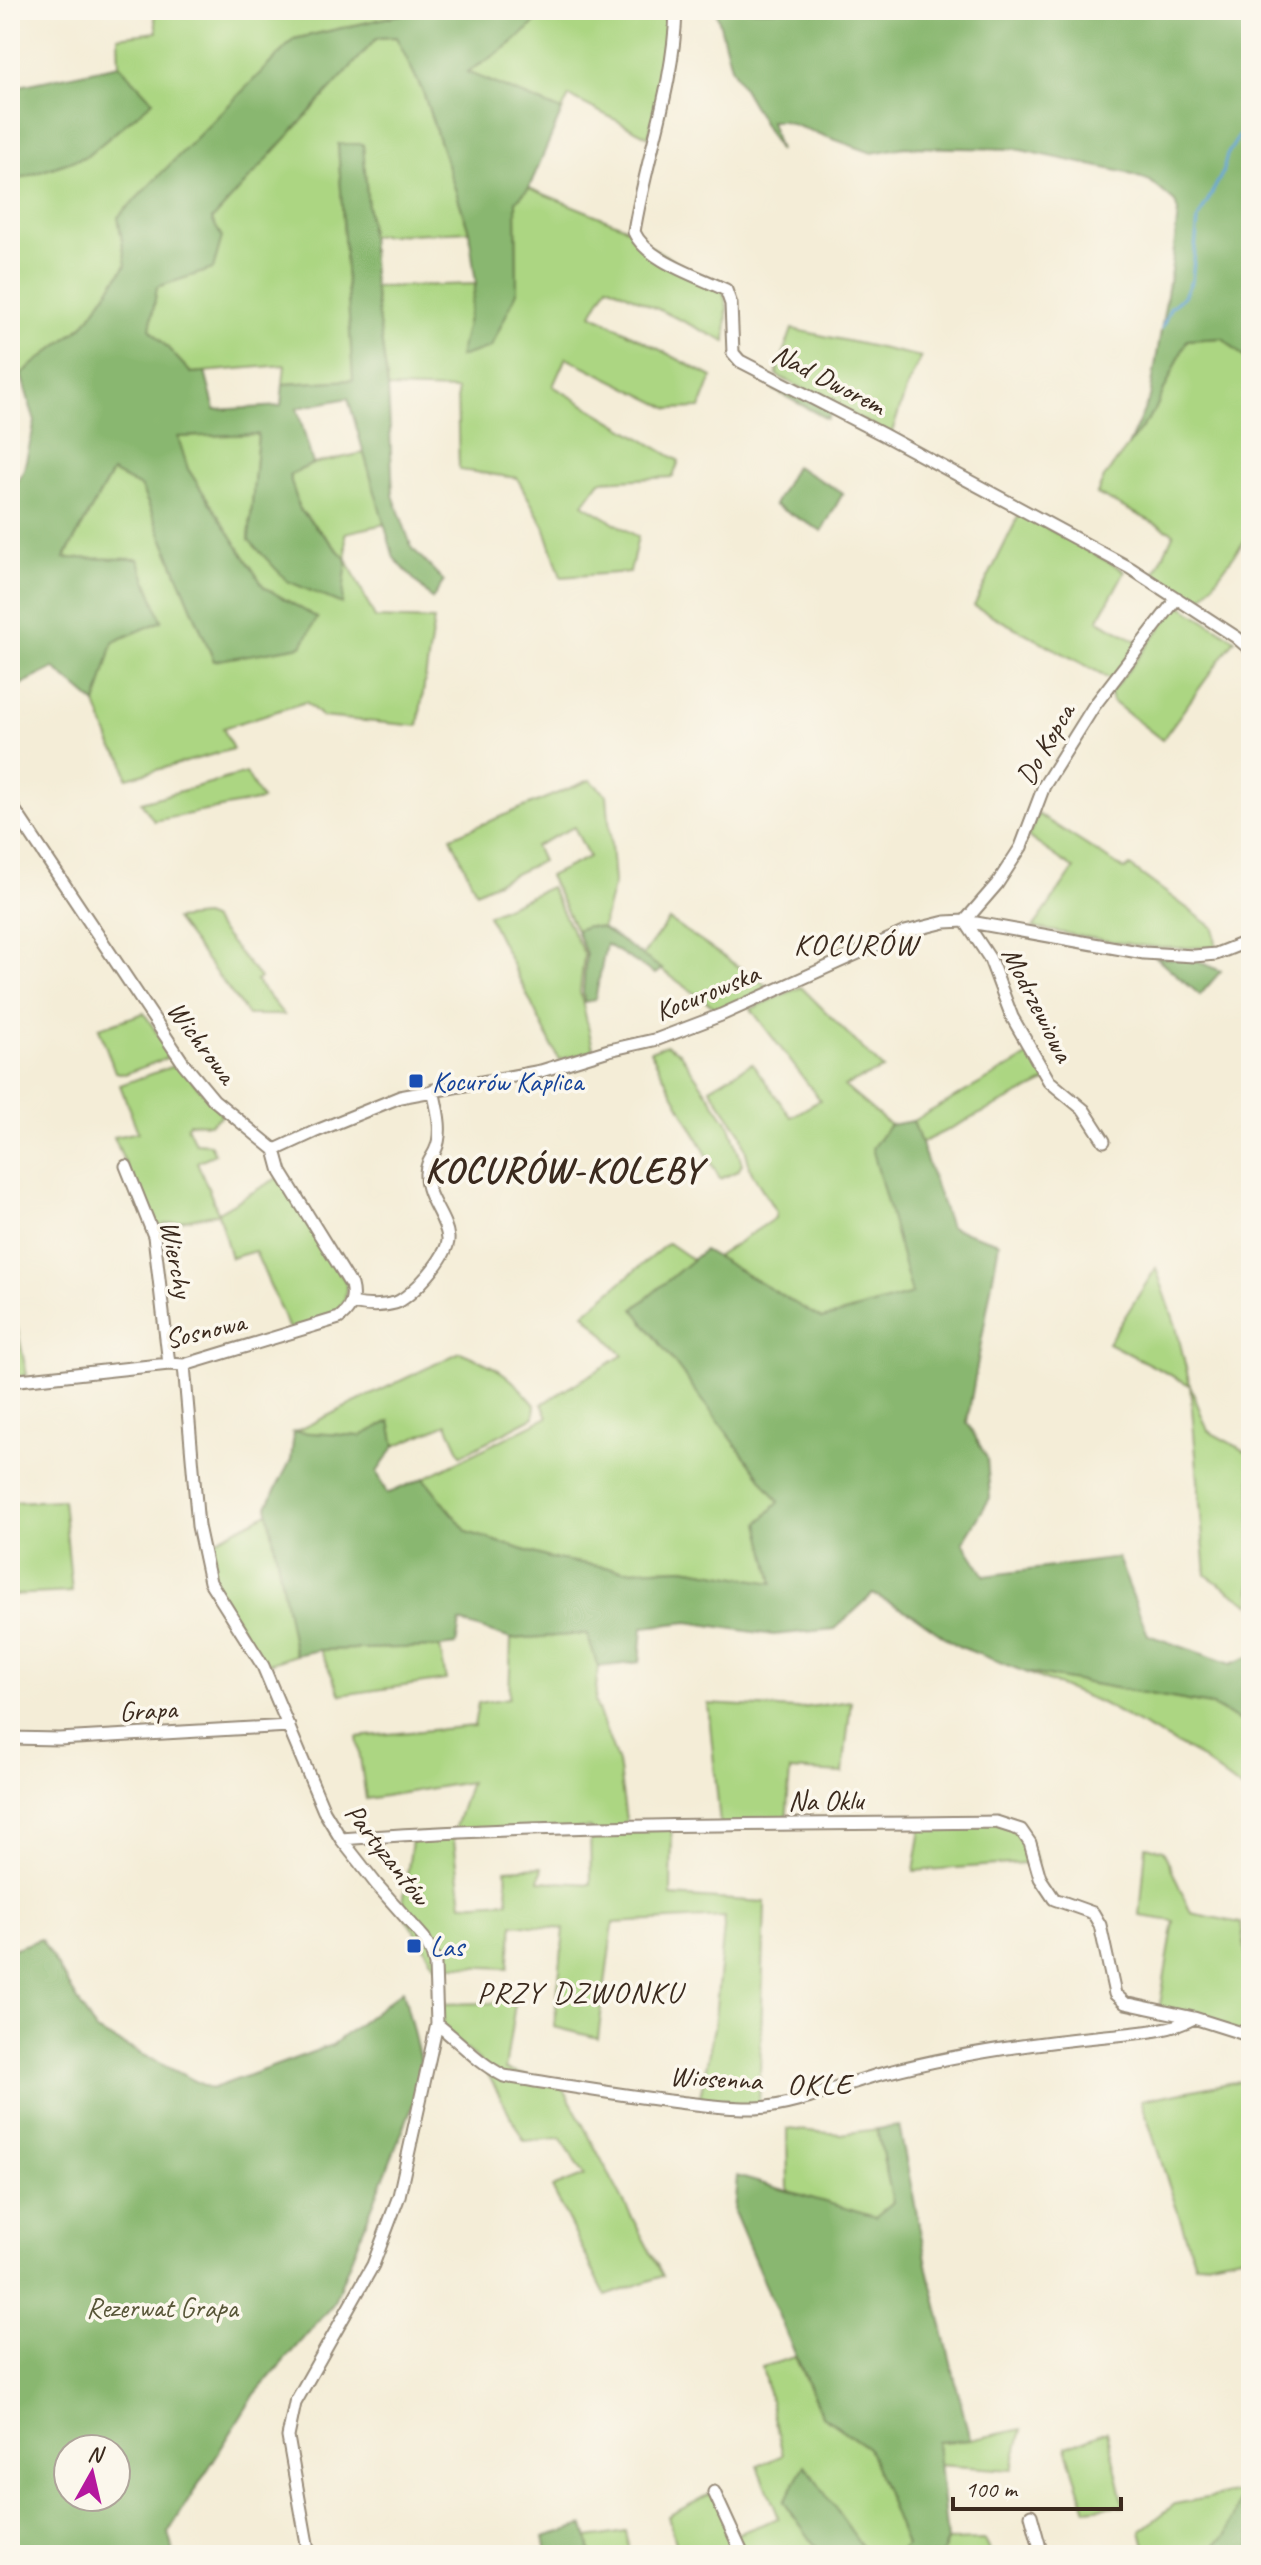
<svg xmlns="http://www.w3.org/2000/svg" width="1261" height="2565" viewBox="0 0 1261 2565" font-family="Caveat,sans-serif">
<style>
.green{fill:#acd682;stroke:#748050;stroke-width:2;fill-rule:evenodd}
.forest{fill:#89b770;stroke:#627047;stroke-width:2;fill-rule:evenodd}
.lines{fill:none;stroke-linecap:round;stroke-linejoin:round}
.stream{stroke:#63a4d6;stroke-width:3}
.street-casing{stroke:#988c7a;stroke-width:15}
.street{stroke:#fff;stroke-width:11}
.transit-dot{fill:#1a4fb4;stroke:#fbf7ec;stroke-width:3}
.labels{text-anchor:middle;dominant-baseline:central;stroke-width:7;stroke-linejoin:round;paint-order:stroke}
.street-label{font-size:28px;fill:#3b2a1e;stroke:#fbf7ec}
.transit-label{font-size:28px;fill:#164399;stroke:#fbf7ec;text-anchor:start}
.park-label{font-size:28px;fill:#575537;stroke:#fbf7ec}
.neighbourhood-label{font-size:30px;letter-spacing:2px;fill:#3b2a1e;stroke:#fbf7ec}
.district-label{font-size:36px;font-weight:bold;letter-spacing:2px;fill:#3b2a1e;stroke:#fbf7ec}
</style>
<rect width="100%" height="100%" fill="#fbf7ec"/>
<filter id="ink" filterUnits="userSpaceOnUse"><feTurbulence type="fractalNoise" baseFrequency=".0125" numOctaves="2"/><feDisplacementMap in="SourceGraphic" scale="16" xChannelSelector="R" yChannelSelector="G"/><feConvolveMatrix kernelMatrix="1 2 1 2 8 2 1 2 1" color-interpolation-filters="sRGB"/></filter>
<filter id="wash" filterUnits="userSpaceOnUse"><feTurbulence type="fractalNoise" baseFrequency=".006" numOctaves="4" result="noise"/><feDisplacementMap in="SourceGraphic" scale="32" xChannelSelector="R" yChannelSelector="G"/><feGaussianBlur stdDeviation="1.8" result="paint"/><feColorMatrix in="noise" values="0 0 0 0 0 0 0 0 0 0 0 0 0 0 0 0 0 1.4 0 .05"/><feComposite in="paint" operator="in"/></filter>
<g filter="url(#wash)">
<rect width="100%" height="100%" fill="#f4edd7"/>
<path class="green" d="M153,10H421L294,39L126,265L84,325L21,374L10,377V182L87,156L152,101L119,65L118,37L157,32Z
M547,10H663L665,15H673L660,107L653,117L649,137L569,96L562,111L467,72C500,54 521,38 547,10Z
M397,37L423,92L469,231L370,236L363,144L338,145L354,380L283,384L285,365L191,373L150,329L157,287L222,237L211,220L377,38Z
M529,188L630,229V234L723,291L727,307L726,342L608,285L592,314L712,377L700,408L670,409L566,357L553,386L679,461L673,477L600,481L583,504L638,537L630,572L561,577L544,526L517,478L459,470L457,390L388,388L374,287L476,284L460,356L517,292L516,201Z
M792,329L921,357L907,387L891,435L776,375Z
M1223,338L1251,364V532L1197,605L1152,579L1174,533L1097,494L1104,478L1155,410L1187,340Z
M258,434L249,540L347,560L300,510L289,475L313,464L364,453L385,524L345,533L347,560L375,618L434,620L418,726L322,717L306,702L223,728L233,749L127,778L123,759L113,749L96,704L113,642L162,620L64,559L112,472L141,487L214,661L317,618L264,587L188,469L177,437Z
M1020,513L1125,571L1098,620L1139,642L1111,679L974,606Z
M1182,606L1235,639L1162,740L1112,701L1110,694L1177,607Z
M246,773L262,800L154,821L141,802Z
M590,780L607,795L614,883L602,928L587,926L576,930L549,876L589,857L574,827L535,846L542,861L476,892L451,837Z
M1038,814L1125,870L1130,866L1214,928L1216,946C1153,954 1095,937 1033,928L1074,869L1028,837Z
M550,887L584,954L580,992L593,1048L592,1051L559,1060L488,915Z
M203,916L211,919L260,978L256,981L284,1015H248L175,919Z
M669,920L772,989L720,1011L642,956Z
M801,987L883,1069L844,1086L890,1125L873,1148L913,1294L822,1319L716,1257L775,1218L776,1212L751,1171L741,1133L710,1088L752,1063L791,1117L820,1100L751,1009Z
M144,1013L172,1056L125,1074L115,1072L99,1028Z
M666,1045L679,1052L730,1126L742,1164L738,1171L720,1179L650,1051Z
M1031,1055L1047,1081L921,1143L913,1121Z
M179,1064L222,1115L210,1124L189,1123L187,1126L195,1143L210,1144L215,1154L197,1162L218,1212L279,1177L346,1282C349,1320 319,1319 289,1329L255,1251L231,1258L218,1213L152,1227L114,1137L138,1132L120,1085Z
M668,1243L693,1260L634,1309L779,1502L773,1583L684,1568L624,1570L549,1558L467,1532L424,1478L548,1417L542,1404L623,1355L584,1313Z
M1156,1268L1176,1326L1190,1385L1208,1431L1251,1454V1605L1206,1575L1190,1385L1108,1343Z
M10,1294L27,1375L10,1378Z
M460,1352C499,1368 507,1372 535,1405L534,1417L461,1455L447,1424L395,1446L390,1422L361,1436L294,1432Z
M63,1500L72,1592L10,1595V1502Z
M270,1512L295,1655L263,1666L217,1588L207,1544Z
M588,1634L598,1667L595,1702L618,1763L627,1827L672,1826L671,1896L765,1902L759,2108L725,2107L700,2097L714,2027L725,1917L613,1923L598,2038L554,2027L564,1929L513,1924L508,1968L435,1965L402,1910L413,1834L453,1833L470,1782L366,1799L357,1737L474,1726L478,1703L509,1698L511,1639ZM590,1828L591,1884L539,1881L542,1867L506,1869L508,1901L462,1904L453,1833Z
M440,1647L446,1680L341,1695L320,1650Z
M1025,1672L1211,1705L1251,1727V1796L1193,1753L1099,1702Z
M851,1701L843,1773L790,1770L786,1824H720L708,1704L794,1709Z
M996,1822L1021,1830L1037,1862L914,1871L922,1823Z
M1146,1846L1163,1850L1191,1913L1241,1923L1251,1991V2036L1159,2010L1174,1921L1140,1916Z
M516,1997L505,2070L562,2085L663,2276L606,2296L552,2188L585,2175L561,2138L524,2141L483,2065L437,2024V2004L491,2003Z
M1240,2081L1251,2111V2253L1195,2264L1141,2100Z
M787,2129L841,2134L877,2129L893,2202L875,2218L788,2191Z
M795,2357L822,2416L868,2448L906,2545L899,2555H868L805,2466L784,2502L822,2555H678L668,2516L714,2492L734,2535L779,2518L758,2466L783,2455L762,2367Z
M1022,2429L1012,2470L938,2465L937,2442L970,2440Z
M1107,2431L1124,2505L1086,2509L1066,2447Z
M1244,2491L1227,2535L1203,2555H1147L1141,2531L1175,2504Z
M626,2532L631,2555H592L588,2538Z
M984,2540L991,2555H941L947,2541Z"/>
<path class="forest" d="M421,10H547C521,38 501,53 467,72L562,111L529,188L516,201L517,292L491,347L459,357L476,284L469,231L423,92L396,37L377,38L212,220L222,237L213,269L157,287L150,329L191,373L205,372L215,410L281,406L283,384L353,380L338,144H363L374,287L388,388L393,495L412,548L444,581L432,599L394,558L348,398L297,408L313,464L289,475L300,510L347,560L342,604L287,581L249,540L258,434L178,437L188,469L264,587L317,618L302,646L214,661L141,487L112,472L64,558L138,559L162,621L113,642L96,704L54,668L10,690V494L24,469L35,422L21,374L84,325L126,265L118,217L294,39Z
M716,10H1251V364L1223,338L1187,340L1155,410L1128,446L1150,397L1173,258L1178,212L1175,202L1150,181L1123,172L1016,149L905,147L872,153L783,121H770L779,151L731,67Z
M119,65L153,101L87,156L10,182V88Z
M775,382L832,411L827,419L774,390Z
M795,466L843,493L822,531L774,505Z
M587,926L602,928L662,969L655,974L606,944L595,1000L584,1002L583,992L586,954L576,930Z
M1156,957L1197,961L1221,971L1200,995Z
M913,1121L950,1227L999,1243L967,1422L987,1458L990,1498L963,1542L985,1576L1118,1558L1148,1635L1231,1664L1251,1656V1727L1211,1705L1025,1672L958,1646L912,1614L873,1594L835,1629L773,1635L688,1622L643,1627L640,1662L598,1667L587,1634L511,1639L460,1622L456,1645L440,1647L319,1650L295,1655L267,1506L291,1460L294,1432L361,1436L390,1421L395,1446L377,1472L387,1494L424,1478L467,1532L549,1558L624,1570L684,1568L773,1583L759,1523L779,1502L634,1309L704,1250L822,1319L912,1294L872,1148L890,1125Z
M41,1939L96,2031L211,2089L332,2045L403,1990L424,2077L333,2304L255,2394L168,2533L174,2555H10V1950ZM68,2449H116V2497H68Z
M899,2126L928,2269L970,2440L937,2442L947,2541L941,2555H899L906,2545L868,2448L822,2416L734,2212L737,2176L875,2217L893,2202L877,2129Z
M805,2465L868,2555H822L784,2502Z
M1251,2472V2555H1203L1227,2535Z
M584,2525L592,2555H548L544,2537Z"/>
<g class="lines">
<path class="stream" d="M1162,328L1170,308L1184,296L1192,280L1198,219L1222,174L1227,155L1251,117"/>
</g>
</g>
<g filter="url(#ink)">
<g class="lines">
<defs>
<path id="street" d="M676,10C674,87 646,157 634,232C647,261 698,276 726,290L731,304L733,353L740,361L882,434L1130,568L1236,637L1251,650
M10,803L184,1064L214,1100L275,1150L281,1172L351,1285C355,1299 350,1310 339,1318L184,1365L169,1364L10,1381
M965,921L997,884L1021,847L1044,786L1094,706L1177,598
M965,921L990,959L1012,1017L1049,1081L1084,1110L1104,1141
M275,1150L314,1132L400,1097L541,1071L609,1050L658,1039L721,1015L905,932L945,922L965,921L1144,953L1194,956L1216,954L1251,940
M126,1166L154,1236L169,1364
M351,1303C365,1306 381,1307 395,1303C410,1299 450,1255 448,1238C446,1216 425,1198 426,1174C426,1164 431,1159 435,1151C444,1133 437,1108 433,1090
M184,1365L198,1526L210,1582L263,1666L324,1811L341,1839L377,1885L424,1938L432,1954L435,1965L437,2024L399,2196L373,2265L295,2403L288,2437L309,2555
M10,1738L59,1739L289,1726
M341,1839C559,1823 778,1825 996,1822L1021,1830L1030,1843L1040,1878L1054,1899L1093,1913L1100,1925L1115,1994L1125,2003L1194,2018L1251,2036
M437,2024C460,2042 478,2063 504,2076C562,2085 619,2095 678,2102C704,2105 730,2109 756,2108C800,2106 843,2083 885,2073C957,2054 1032,2043 1106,2036C1135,2033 1169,2032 1194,2018
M714,2492L743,2555
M1031,2515L1042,2555"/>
</defs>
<use href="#street" class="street-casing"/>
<use href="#street" class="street"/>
</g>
</g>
<g class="transit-dot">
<rect x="408" y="1073" width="16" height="16" rx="4"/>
<rect x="406" y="1938" width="16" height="16" rx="4"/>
</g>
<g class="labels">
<g class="street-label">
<text transform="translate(829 379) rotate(27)">Nad Dworem</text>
<text transform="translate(1045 744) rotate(-60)">Do Kopca</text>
<text transform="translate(707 992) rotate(-22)">Kocurowska</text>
<text transform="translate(1038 1004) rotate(63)">Modrzewiowa</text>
<text transform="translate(202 1042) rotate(53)">Wichrowa</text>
<text transform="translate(177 1259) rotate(79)">Wierchy</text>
<text transform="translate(205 1330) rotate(-13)">Sosnowa</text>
<text transform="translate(148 1710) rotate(-3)">Grapa</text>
<text x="826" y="1800">Na Oklu</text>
<text transform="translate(388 1854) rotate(52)">Partyzantów</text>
<text transform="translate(716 2078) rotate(3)">Wiosenna</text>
</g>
<g class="transit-label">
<text x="432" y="1081">Kocurów Kaplica</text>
<text x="430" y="1946">Las</text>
</g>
<g class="park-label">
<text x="162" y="2307">Rezerwat Grapa</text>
</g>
<g class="neighbourhood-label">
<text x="856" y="944">KOCURÓW</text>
<text x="580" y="1992">PRZY DZWONKU</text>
<text x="820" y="2084">OKLE</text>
</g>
<g class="district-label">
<text x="564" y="1170">KOCURÓW-KOLEBY</text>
</g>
</g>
<rect width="1261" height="2565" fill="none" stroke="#fbf7ec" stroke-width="40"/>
<g transform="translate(92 2473) rotate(8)"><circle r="38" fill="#fbf7ec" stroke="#aea59a" stroke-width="2"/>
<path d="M0-6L14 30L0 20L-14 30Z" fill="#b5179e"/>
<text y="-12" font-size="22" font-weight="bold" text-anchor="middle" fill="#3b2a1e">N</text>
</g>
<path d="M953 2497v12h168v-12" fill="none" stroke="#3b2a1e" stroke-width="4"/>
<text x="965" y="2497" font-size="24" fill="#3b2a1e" stroke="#fbf7ec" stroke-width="6" paint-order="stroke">100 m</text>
</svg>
